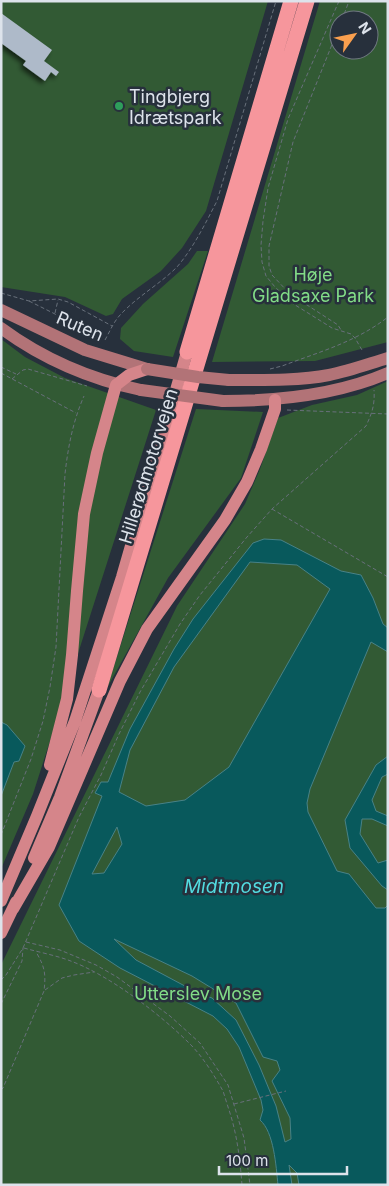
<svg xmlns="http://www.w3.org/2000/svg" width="389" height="1186" viewBox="0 0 389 1186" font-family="Inter,sans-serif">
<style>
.green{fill:#325a34;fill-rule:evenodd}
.water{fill:#08595c;stroke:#488287;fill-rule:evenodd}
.building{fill:#aebac9;filter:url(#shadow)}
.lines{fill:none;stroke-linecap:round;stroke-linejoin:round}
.path{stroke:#68707b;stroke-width:1;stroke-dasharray:4 2.5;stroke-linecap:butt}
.secondary{stroke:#b27377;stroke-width:12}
.primary{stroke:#d5858a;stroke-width:12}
.highway{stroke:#f6969c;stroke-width:15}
.secondary-bridge{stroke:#b27377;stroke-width:12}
.leisure-dot{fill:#2e9e5b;stroke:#27303c;stroke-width:2}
.labels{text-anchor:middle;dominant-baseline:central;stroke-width:5;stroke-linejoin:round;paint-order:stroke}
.poi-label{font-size:18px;fill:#dde3eb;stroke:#27303c;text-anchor:start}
.park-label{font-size:18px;fill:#82dc87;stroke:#27303c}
.street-label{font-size:18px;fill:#dde3eb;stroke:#27303c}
.water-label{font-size:19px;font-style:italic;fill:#52dbe0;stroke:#27303c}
</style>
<defs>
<filter id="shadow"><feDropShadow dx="-3" dy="3" stdDeviation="2.5" flood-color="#0009"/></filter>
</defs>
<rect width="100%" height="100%" fill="#27303c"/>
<path class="green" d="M1,1H268L206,211L182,248L161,271L122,299L113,314L106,316L65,297L1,287Z
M320,1H388V342L315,361L212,362ZM339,20H369V50H339Z
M197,251H208L173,357L134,351L120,339L121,328L143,304L188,264Z
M1,339L25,357L65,378L156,410L33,794L1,869Z
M388,381V1185H1V965L177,606L245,504L260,469L278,418L312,405L357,395Z
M196,409L263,412L241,478L168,578L107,688Z"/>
<path class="water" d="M264,539L281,540L341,571L361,575L373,598L383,624L388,628V652L371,642L310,789L307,803L308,812L337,871L349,874L376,908H385L388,905V1185H299L297,1173L289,1165L292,1185H278C276,1166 274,1132 260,1120L263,1110L261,1100L239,1047L227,1029L213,1016L120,968L79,941L59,905L102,796L95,793L101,782H108L130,729L174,649L193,619L253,543ZM250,562L297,565L330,589L229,767L185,800L146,806L119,792L130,750L174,667ZM117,827L122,844L104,873L92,874ZM114,939L192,976L236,1003L263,1057L277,1061L280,1070L272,1081L290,1118L291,1139L285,1142L276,1106L271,1094L259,1065L236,1020L212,998L198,993L136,960Z
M1,722L7,725L25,746L19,761L14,762L1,796Z
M388,756V774L382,777L372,800L376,811L388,816V826L372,819H362L360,834L378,863L388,860V890L382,886L350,848L345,820L376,765Z"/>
<path class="building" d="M1,13L52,50L44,61L59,72L56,76L51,72L45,81L23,65L26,61L1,43Z"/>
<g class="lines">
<path class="path" d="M339,1L288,119L279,150L268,188L263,221L261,245L262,262L266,276L275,287L292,303L332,328L351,334L355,338L362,350
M342,20L349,1
M339,27L293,142L269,246V266L272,275L290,294L338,325L341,330
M1,293L29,301L58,299L68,302L112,326
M29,301L55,314L87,336L102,343
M55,313L58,300
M105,340C110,331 114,321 121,314C138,296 160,284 177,267C194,247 205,224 217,201L276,1
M1,367L16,374
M270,369L282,366C319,352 356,342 388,317
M1,373L76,413
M12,379L23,370L28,369L87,386
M287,410L388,414
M272,509L388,577
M1,835L31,759L43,721L50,687L56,647L65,474C68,447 73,421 84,396
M26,942L60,950L96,965L117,977L170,1016L200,1043L228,1085L244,1138L250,1185
M24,948C38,952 54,955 68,960C108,974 160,1014 190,1044C203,1057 214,1075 223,1091C225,1097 227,1104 229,1110C237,1134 240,1159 242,1185
M1,980L6,975L23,948L79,817L101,775L119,734L140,692L180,624L200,595L247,537L272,509L366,426C372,413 375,405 374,390
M45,990L62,978L74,975L94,972
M1,1004L22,961L23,948
M1,1090L3,1088L44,991C46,974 45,967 36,952
M234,1104L286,1091"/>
<path class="secondary" d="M1,310L85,350L147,369
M1,328C43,359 90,379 141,390
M229,380C261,380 298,381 329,375C349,371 368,364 388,358
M223,401C278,401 337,395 388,373"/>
<path class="primary" d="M50,765L67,699L72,655L77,591L84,514L97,453L116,385L129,375L147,369
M34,858L60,797L99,690
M1,901L37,816L75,721L122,577L187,352
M13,909L49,847L120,681L147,629L225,520L247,482L261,449L275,409V400
M1,933L16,902"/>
<path class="highway" d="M187,352L291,1
M99,690L307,1"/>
<path class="secondary-bridge" d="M147,369L198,377L229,380
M141,390L223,401"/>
</g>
<circle class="leisure-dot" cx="119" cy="106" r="5"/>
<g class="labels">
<g class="poi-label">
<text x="129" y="96">Tingbjerg<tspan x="129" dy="21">Idrætspark</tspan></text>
</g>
<g class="park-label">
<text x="313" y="274">Høje<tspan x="313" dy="21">Gladsaxe Park</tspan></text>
<text x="198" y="993">Utterslev Mose</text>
</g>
<g class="street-label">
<text transform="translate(80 326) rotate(23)">Ruten</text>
<text transform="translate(148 466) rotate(-73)">Hillerødmotorvejen</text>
</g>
<g class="water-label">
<text x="234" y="886">Midtmosen</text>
</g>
</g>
<rect width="389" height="1186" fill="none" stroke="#dde3eb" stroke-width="5"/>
<g transform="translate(354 35) rotate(57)"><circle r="24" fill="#27303c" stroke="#707882"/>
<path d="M0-4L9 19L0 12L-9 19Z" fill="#fa9f4e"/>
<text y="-8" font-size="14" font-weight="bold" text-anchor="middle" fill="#dde3eb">N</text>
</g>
<path d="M219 1166v8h128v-8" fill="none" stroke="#dde3eb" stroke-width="2.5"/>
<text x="226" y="1166" font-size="15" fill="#dde3eb" stroke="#27303c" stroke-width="4" paint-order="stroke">100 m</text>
</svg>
